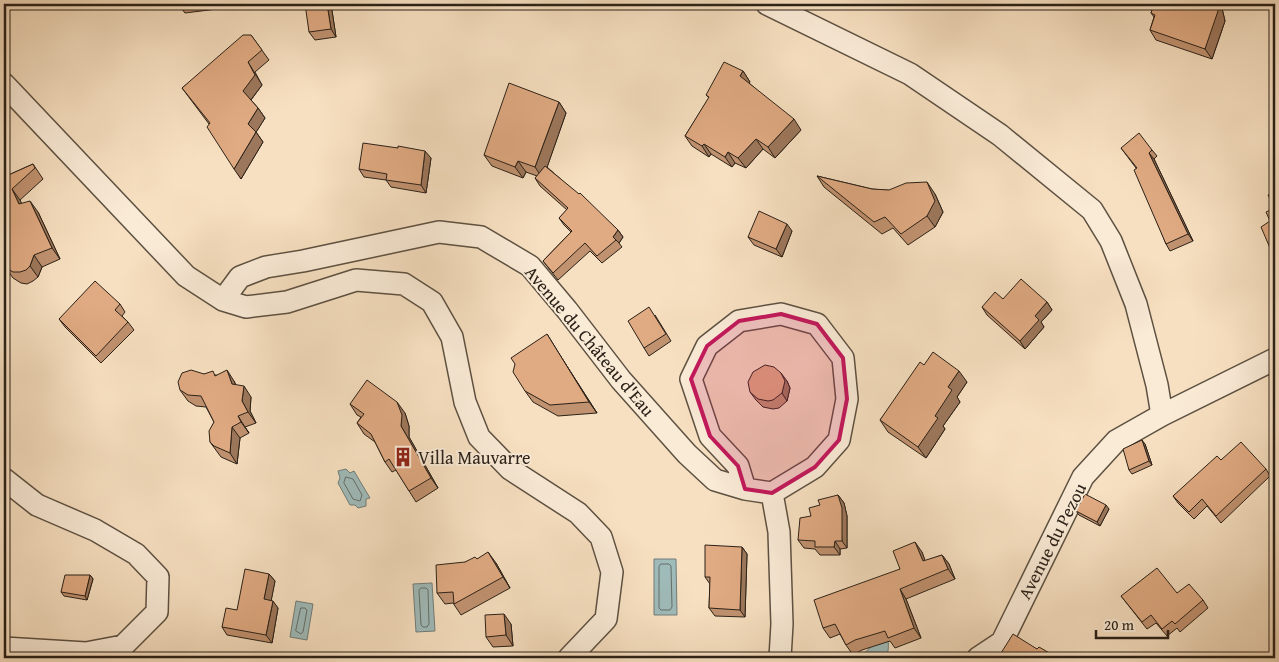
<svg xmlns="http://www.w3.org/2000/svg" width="1279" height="662" viewBox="0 0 1279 662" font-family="'Gentium Book Plus',serif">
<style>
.water{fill:#9fbbba;stroke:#707d79}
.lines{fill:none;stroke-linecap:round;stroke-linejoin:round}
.shore{stroke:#646e69;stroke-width:1}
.street-casing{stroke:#5d5142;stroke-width:24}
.street{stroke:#faebd7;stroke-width:21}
.wall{fill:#c19270;stroke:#2a2118}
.shaded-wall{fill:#9d775b;stroke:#2a2118}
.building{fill:#e0aa82;stroke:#2a2118}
.marked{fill:#c2185b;fill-opacity:0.2;stroke:#c2185b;stroke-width:4;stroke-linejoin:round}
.labels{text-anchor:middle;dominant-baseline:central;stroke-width:4;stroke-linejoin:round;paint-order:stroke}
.street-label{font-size:18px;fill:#2a2118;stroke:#faebd7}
.poi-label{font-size:18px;fill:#2a2118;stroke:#faebd7;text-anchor:start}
</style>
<rect width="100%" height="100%" fill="#f7e0c1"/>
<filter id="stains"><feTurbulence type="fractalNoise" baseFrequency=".004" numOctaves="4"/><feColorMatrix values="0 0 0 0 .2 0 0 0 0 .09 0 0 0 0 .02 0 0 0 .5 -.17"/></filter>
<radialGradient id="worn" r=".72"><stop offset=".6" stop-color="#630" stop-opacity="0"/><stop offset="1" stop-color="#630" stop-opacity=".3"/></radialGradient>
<path class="water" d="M346,469L350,473L354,471L370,498L366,499V506L358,508L355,505H350L338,483L340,478L338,471Z
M654,559H676L677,615H654Z
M432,583L435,631L416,632L413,584Z
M296,601L313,604L307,640L290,637Z
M875,639H888C890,658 885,658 867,658L863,654L869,649Z"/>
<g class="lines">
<path class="shore" d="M346,477L353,479L362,495L360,501L353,499L344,483Z
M661,564H669L671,566L672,607L670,610H661L659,608V567Z
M421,588H426L428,590L429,624L427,627H423L421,625L419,591Z
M301,608H305L307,610L303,632L301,634L296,631Z"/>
<defs>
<path id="street" d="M767,4L910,74L1000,135L1092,210L1111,241L1136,304L1157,385L1162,415
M4,84L186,276L223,300L246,307L287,302L356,280L404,284L432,302L452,337L465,402L479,437L510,469L578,513L601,537L612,572L606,619L569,658
M223,300L240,277L266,267L303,261L439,232L481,237L530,266L567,310L621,380L687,454L715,480L745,489L772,493L779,532L782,624L780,658
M4,479L37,505L95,530L136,554L158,577L157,612L123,646L86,653L4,648
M745,489L738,466L710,436L691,379L707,346L739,321L781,314L817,324L843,358L847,399L839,440L815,467L772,493
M978,658L1002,642L1083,477L1116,441L1162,415L1275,359"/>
</defs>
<use href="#street" class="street-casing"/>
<use href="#street" class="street"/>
</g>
<path class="wall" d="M178,4H233V7L185,13Z
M331,4L336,37L315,40L309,32Z
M1154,4H1221L1225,21L1212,59L1156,40L1150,30L1154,17L1151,13Z
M251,35L269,60L255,72L262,85L251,100L258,108L265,118L256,132L263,142L241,179L209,124L182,88Z
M743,71L750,82L749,83L801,130L775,158L763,149L746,168L735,163L732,167L711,154L709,157L692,146L685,136L709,98L706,95Z
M559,102L566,113L547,167L618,230L623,237L619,243L622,247L602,263L590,251L558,280L543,261L571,232L564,225L559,218L567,210L540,186L535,178L537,176L526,172L523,178L492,166L484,155Z
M1121,148L1152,150L1157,156L1154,159L1193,241L1170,251L1166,244L1136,168Z
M431,158L426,193L391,187L386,180L364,177L359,169Z
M33,164L43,179L20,200L21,203L38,212L60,259L42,267L38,277L33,281L27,284L21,283L13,278L5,267L8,241L4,177Z
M817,176L872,189L935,194L943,212L935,227L908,245L893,228L882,234L824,187Z
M1275,191V256L1270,248V221L1275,208Z
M792,231L782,257L754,245L748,237Z
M1003,299L1047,302L1052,310L1041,322L1044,327L1025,349L987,315L982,307Z
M120,304L125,312L122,316L128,322L134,330L101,363L65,327L59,319Z
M655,315L671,341L649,356L644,348Z
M554,346L597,413L558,416L533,402L525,391Z
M924,365L967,382L957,397L960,402L943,426L945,429L926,458L888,432L880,420Z
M204,374L216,375L234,381L236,385L251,397L250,411L256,423L245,427L249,433L240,438L237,464L221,457L210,442L214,422L206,407L196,406L188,401L180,390Z
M787,381L790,388L787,401L779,408L773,409L763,407L756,400L750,392Z
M350,404L405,413L409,426V437L438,488L416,502L396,470L392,472L385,462L375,442L364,434L357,423L361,417L357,415Z
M1145,444L1152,465L1132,474L1129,470Z
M1221,460L1266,469L1270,476L1221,523L1207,506L1194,519L1178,503L1173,496Z
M838,495L844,503L847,516V548L840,549V555H820L815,549L804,548L798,540L811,516L820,505Z
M1109,509L1100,526L1079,515L1076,511Z
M742,547L747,554L745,617L715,616L709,608L710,584L705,577Z
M922,552L925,561L942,555L949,564L955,579L906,599L921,638L895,648L890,641L862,650L853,655L846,645L840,634L830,638L823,628L900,569Z
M477,559L496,563L510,588L461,615L453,603L445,604L437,593L465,562Z
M269,574L275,581L271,600L278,608L272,643L227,635L222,627Z
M90,575L93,579L87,600L64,596L61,592Z
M1177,593L1203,600L1208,608L1180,632L1177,628L1167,636L1156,623L1147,629L1121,596Z
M511,624L513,646L493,647L486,637Z
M1037,649L1058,658H1005L1001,653Z"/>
<path class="shaded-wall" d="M327,4H331L336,37L331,29Z
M1216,4H1221L1225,21L1212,59L1205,49Z
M248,62L262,85L250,101L243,91Z
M743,71L750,82L747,86L740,76Z
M559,102L566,113L543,179L535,167Z
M258,108L265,118L255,134L248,124Z
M794,119L801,130L775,158L768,147Z
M256,132L263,142L241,179L234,169Z
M756,139L763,149L746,168L738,158Z
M704,144L711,154L709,157L702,146Z
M425,151L431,158L426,193L421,185Z
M728,152L735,163L732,167L725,157Z
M1149,153L1154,159L1193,241L1188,234Z
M518,161L526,172L523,178L515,167Z
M927,182L935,194L943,212L935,227L927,216Z
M12,189L20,200L27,215L19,204Z
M30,201L38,212L60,259L52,248Z
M787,224L792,231L782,257L776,249Z
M618,230L623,237L619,243L613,237Z
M34,255L42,267L38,277L30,266Z
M1047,302L1052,310L1041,322L1044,327L1025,349L1020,341L1035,316Z
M547,334L554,346L597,413L589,402Z
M227,370L234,381L240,395L232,384Z
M959,371L967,382L957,397L960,402L943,426L945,429L926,458L918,447L935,416L948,387Z
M781,373L787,381L790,388L787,401L782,393Z
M244,386L251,397L250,411L256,423L248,412L242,401Z
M397,402L405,413L409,426V437L438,488L431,478L401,426Z
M238,416L245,427L249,433L241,422Z
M232,427L240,438L237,464L230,453Z
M1142,440L1145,444L1152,465L1149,461Z
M838,495L844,503L847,516V548L842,541Z
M1106,505L1109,509L1100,526L1097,522Z
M835,541L840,549V555L834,547Z
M915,542L922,552L929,571L923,561Z
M742,547L747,554L745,617L740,610Z
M488,552L496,563L510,588L503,577Z
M942,555L949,564L955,579L948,569Z
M269,574L275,581L270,607L264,599Z
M90,575L93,579L87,600L85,596Z
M900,589L906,599L921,638L914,628Z
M273,601L278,608L272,643L266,635Z
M504,614L511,624L513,646L506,635Z"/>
<path class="building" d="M305,4H327L331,29L309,32Z
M1154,4H1216L1218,11L1205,49L1150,30L1155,15L1151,13Z
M243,35H251L262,50L248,62L255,75L243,91L258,108L248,124L256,132L234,169L207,127L210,123L182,88Z
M724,62L743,71L740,76L794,119L768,147L756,139L738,158L728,152L725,157L704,144L702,146L685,136L709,97L706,95Z
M509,83L559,102L535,167L518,161L515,167L484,155Z
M1139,133L1152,150L1149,153L1188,234L1166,244L1134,170L1137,168L1121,148Z
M363,143L398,148V146L425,151L421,185L386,180L387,174L359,169Z
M33,164L35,168L12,189L19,204L30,201L52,248L34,255L30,266L26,270L20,272H13L5,267L4,264V251L8,241L4,231V177Z
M545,166L579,194L580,193L618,230L613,237L616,240L597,256L585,243L553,273L543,261L572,231L559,218L568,208L535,178Z
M1275,169V179L1272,171Z
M817,176L872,189L889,190L906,183L927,182L935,201L927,216L901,234L885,217L874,222Z
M1275,191V246L1270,248L1261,227L1270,221L1266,212L1275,208L1268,195Z
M759,211L787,224L776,249L748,237Z
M1021,279L1047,302L1035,316L1039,320L1020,341L982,307L995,292L1003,299Z
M95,281L120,304L115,310L128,322L96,356L59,319Z
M649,307L666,334L644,348L628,321Z
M547,334L589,402L550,405L525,391L513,372L515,364L511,358Z
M933,352L959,371L948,387L952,390L935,416L938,418L918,447L880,420L920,362L924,365Z
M765,365L774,367L781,373L785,381L782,393L773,400L768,401L758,399L750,392L748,382L753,372Z
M191,370L204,374L213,371L215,376L227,370L232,384L244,386L242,401L248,412L238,416L241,422L232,427L230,453L214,446L210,442L209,431L214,422L201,396L188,395L180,390L178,382L182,373Z
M367,380L397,402L402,415L401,426L431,478L409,491L389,459L385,462L371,434L357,423L364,414L350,404Z
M1142,440L1149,461L1129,470L1123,449Z
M1241,442L1266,469L1216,516L1202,499L1189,512L1173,496L1217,456L1221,460Z
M1085,494L1106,505L1097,522L1076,511Z
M838,495L842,508V541H835L834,547H815V541L798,540L800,518L811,516L809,508L820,505L818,500Z
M915,542L923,561L942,555L948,569L900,589L914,628L888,638L885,631L855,640L846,645L835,624L823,628L814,600L900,569L893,551Z
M705,545L742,547L740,610L709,608L710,577H705Z
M488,552L503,577L454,604L453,592L437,593L436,565L465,562L475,557L477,559Z
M1157,568L1177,593L1189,584L1203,600L1175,624L1172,621L1162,629L1151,615L1142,622L1121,596Z
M245,569L269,574L264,599L273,601L266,635L222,627L226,608L237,610Z
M65,575H90L85,596L61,592Z
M504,614L506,635L486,637L485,615Z
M1013,634L1037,649L1039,647L1058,658H1010L1001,653Z"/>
<path class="marked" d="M781,314L817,324L843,358L847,399L839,440L815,467L772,493L745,489L738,466L710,436L691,379L707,346L739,321Z"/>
<defs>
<symbol id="building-bare" viewBox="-9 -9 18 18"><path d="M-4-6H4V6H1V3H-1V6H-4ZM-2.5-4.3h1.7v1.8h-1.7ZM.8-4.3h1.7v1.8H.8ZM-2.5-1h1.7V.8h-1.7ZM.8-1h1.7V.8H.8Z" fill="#8f2418" stroke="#faebd7" stroke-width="2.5" paint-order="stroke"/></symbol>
</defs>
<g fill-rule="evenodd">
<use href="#building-bare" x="389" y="443" width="28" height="28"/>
</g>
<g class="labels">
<g class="street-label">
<text transform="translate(590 341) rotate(50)">Avenue du Château d'Eau</text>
<text transform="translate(1052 541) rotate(-63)">Avenue du Pezou</text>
</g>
<g class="poi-label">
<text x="418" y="457">Villa Mauvarre</text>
</g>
</g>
<rect width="1279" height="662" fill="none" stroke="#f7e0c1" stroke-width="20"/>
<rect x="5" y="5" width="1269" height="652" fill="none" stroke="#2a2118" stroke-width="2.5"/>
<rect x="10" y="10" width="1259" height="642" fill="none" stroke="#2a2118"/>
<path d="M1096 630v8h72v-8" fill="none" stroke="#2a2118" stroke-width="2.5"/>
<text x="1104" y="630" font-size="15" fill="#2a2118" stroke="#faebd7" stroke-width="4" paint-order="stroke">20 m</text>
<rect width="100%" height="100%" filter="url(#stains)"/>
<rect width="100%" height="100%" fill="url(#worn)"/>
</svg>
